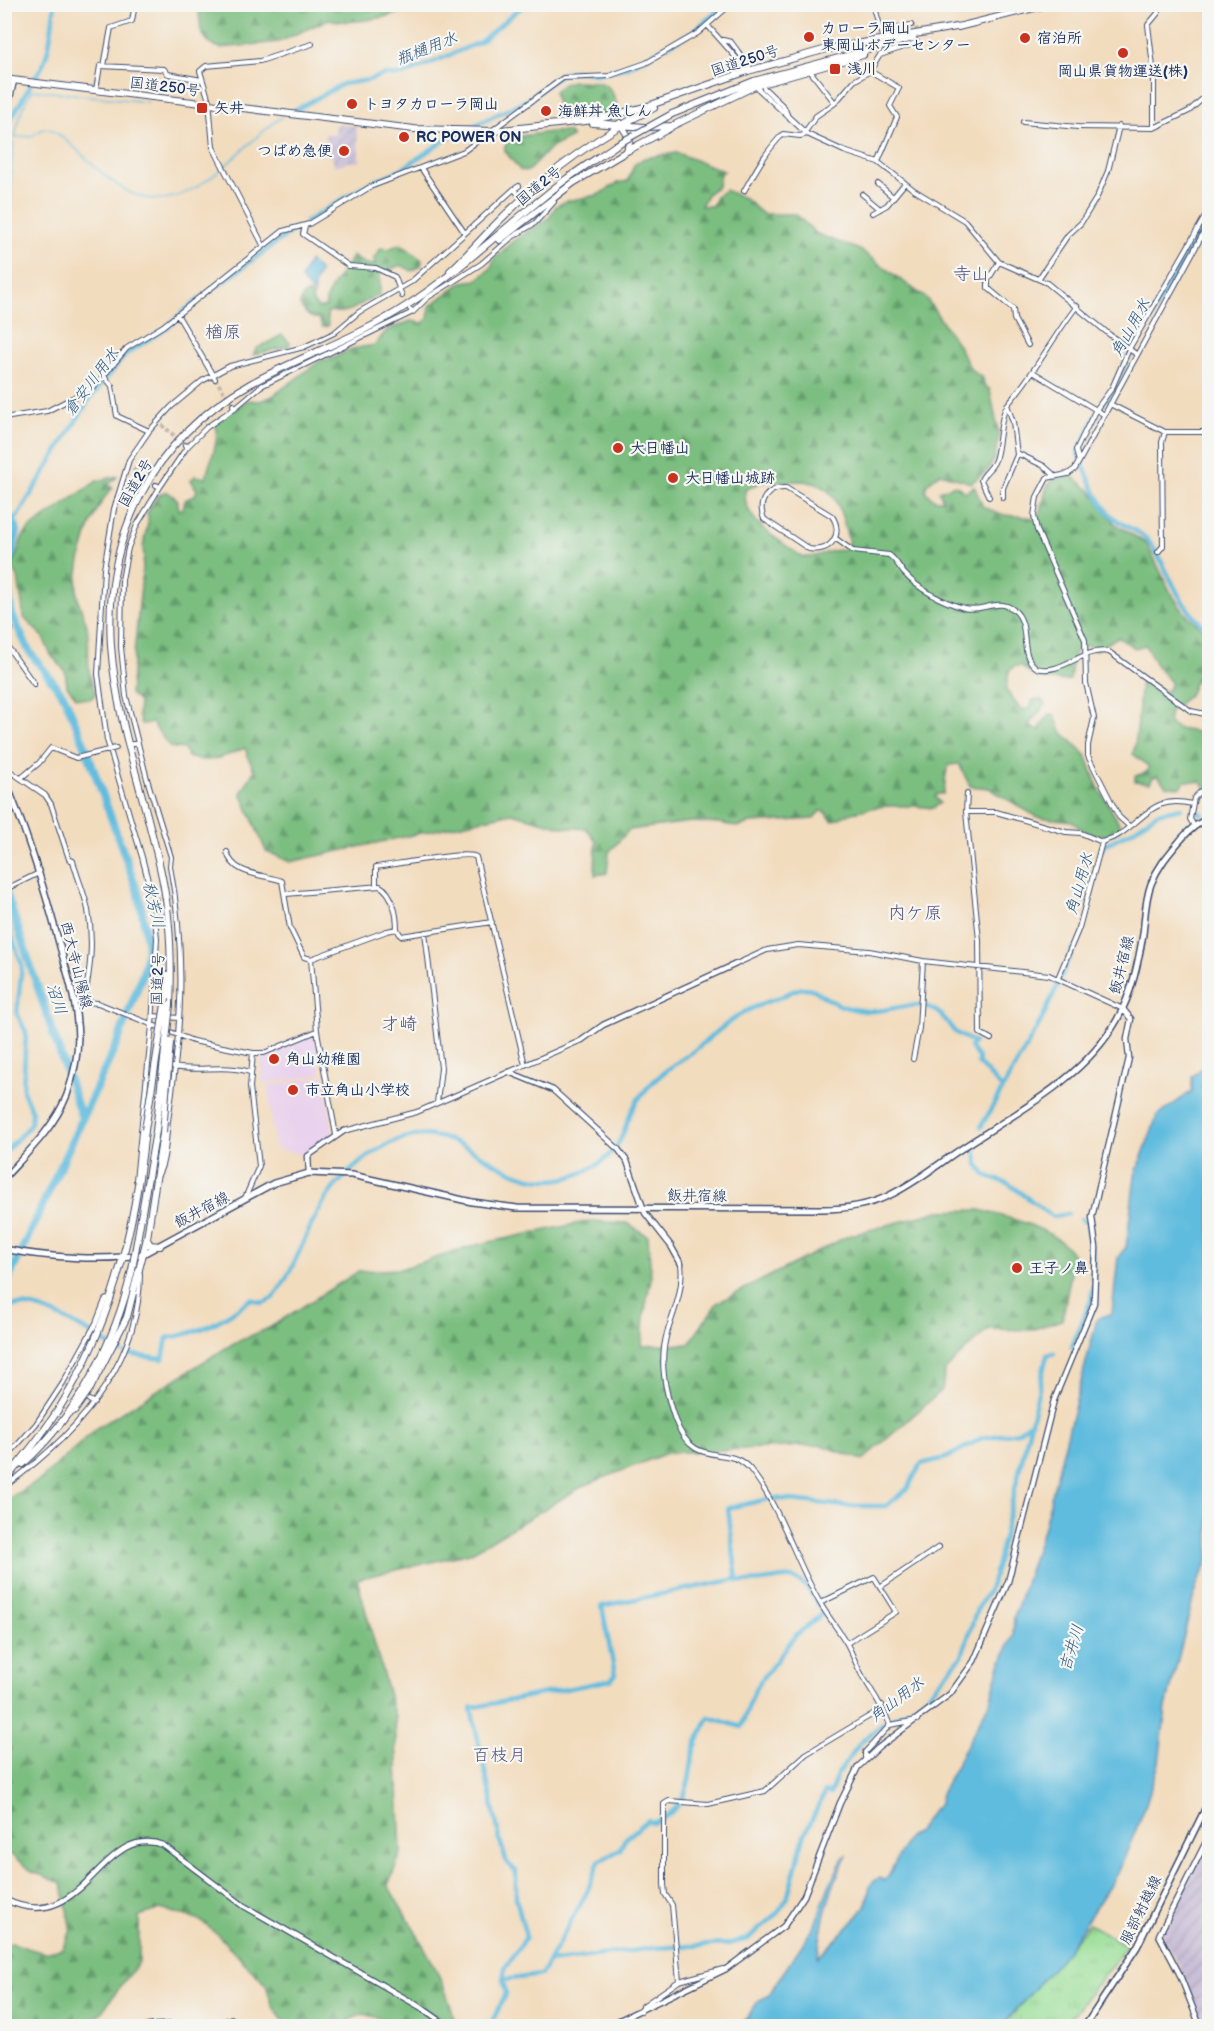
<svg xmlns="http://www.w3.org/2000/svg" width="1214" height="2031" viewBox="0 0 1214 2031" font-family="'Balsamiq Sans','Klee One',sans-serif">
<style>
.built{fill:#e9d2ed}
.industrial{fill:url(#industrial-furrows)}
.grass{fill:url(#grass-tufts);stroke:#5a877a;stroke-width:1.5}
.forest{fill:url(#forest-firs);stroke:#4b766f;stroke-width:1.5;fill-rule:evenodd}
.water{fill:#61bcde;stroke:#3e769e;stroke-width:1.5}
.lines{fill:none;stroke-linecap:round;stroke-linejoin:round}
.stream{stroke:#61bcde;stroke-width:1.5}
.canal{stroke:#61bcde;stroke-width:4.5}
.river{stroke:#61bcde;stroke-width:8}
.minor-tunnel{stroke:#c7b9ab;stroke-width:4;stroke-dasharray:4 2;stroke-linecap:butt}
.minor-casing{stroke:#3b496c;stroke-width:6}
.tertiary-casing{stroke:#3b496c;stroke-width:7}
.secondary-casing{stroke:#3b496c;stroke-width:8}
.primary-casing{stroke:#3b496c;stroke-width:8}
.trunk-casing{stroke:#3b496c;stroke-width:8}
.minor{stroke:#fff;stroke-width:4}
.tertiary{stroke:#fff;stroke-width:4.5}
.secondary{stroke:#fff;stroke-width:5}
.primary{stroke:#fff;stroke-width:5}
.trunk{stroke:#fff;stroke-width:6}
.trunk-bridge-casing{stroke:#3b496c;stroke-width:8;stroke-linecap:butt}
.trunk-bridge{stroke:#fff;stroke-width:6}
.poi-dot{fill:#c8321e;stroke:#f6f6f2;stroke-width:2}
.labels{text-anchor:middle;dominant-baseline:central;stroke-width:4.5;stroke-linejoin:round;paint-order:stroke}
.poi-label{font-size:15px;font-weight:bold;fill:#1b2f5e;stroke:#f6f6f2;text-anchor:start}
.street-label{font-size:15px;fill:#1b2f5e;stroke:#f6f6f2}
.water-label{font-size:16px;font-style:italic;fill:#305984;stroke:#f6f6f2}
.quarter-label{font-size:18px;fill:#56537e;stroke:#f6f6f2}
</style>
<defs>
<pattern id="industrial-furrows" width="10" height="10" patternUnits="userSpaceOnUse" patternTransform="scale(1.5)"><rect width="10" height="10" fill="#c9bfd7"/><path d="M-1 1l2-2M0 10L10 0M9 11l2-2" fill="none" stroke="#aca4bb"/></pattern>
<pattern id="grass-tufts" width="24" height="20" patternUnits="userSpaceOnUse" patternTransform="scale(1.5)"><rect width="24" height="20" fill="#9adf97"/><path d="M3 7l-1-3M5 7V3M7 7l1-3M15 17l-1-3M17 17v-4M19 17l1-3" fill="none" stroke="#84c085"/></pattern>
<pattern id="forest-firs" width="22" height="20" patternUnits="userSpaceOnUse" patternTransform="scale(1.5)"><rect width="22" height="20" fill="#7bbe80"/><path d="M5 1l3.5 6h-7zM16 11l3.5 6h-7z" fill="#649b6c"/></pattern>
</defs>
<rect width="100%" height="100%" fill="#f6f6f2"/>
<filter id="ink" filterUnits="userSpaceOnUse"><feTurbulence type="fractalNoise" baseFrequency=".0167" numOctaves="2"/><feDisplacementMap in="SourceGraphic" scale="12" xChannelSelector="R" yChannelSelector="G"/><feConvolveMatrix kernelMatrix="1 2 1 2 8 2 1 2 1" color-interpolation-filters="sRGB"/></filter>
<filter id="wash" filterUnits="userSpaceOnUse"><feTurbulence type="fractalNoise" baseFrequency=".008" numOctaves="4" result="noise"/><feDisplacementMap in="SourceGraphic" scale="24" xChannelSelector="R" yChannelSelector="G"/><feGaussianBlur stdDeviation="1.35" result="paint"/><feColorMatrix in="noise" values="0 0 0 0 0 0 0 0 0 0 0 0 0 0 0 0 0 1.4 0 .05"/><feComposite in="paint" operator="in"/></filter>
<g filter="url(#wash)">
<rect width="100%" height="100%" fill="#f2dcbe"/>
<path class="built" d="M316,1035L321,1074L263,1084L261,1055Z
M325,1076L333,1134L303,1155L275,1148L268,1086Z"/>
<path class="industrial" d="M336,124L356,126L360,162H348L335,166L324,134L335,135Z
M1209,1840V2026H1204L1179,1965L1162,1938V1931Z"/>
<path class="grass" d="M1089,1924L1127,1946L1064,2026H1003Z"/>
<path class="forest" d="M208,4H418V5C397,16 352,26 329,19L279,42L221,48L210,44L201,32L199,12Z
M573,81C600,82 610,78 618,108L609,113L567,118L558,110L554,91L565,83Z
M551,132H568L572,137L550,148L528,171L520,170L505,151V146L513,137Z
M677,153L724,171L720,173L718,186L708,193L701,206H712L716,197L725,190L744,198L763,214H795L817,234L860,250L926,298L956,342L972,371L983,378L984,385L990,390L999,435L994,460L987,471L971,483L940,473L926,485V492L935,500H943L939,491L955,485L966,492L974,486L983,507L1004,515L1038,518C1049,497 1037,477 1072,476L1092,492L1115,524L1147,544L1171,593L1183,611L1209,635V666H1202L1189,695L1170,711L1168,723L1179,729L1202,733L1209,719V790L1201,782L1185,781L1181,787L1166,786L1158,776L1153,777L1150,783L1135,781V776L1147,772L1149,767L1133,754C1139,730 1138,706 1141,681L1148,682L1163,691L1168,690L1171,682L1158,668L1145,645L1135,648L1118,637L1095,651L1090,646L1079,647L1073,656L1070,680C1055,682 1033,679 1022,666H1015L1009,671L1006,690L1021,710L1030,709L1033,700L1040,699L1046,704L1030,723L1032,728L1040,730L1041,725L1050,714L1055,715L1060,730L1086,755L1098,787L1120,825L1119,830C1104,840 1084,834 1072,821L1037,817L989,788L970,786L959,764L949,765C944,772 946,785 943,794H937L935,797L940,803L933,808C897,804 866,804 833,821L825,812L820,811L813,819L751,823L737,827L720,823L691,822L629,830L609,852L607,873L595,875L596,841L587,829L562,827L512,813L290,862L266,851L241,793L254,771L245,748C225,756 210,765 188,757L184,749L170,747L152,723L141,724L138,715L139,702L130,694L144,555C140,540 152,524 147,512L158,496L166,491L177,499L179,510L183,509L185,500L195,495L197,490L191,480L195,476L206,478C209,460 222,440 214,423L248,400L260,401L271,397L320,361L334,358L351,349L375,345L387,330L411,321L422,323L428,319L430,306L462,282L477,280L491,268L494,259L513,241L549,218L556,206L567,201L598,195L618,183L628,181L634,165L644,158ZM804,481C840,486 840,513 849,541L843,550C828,549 817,559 802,557C780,540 742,522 745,490L761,482Z
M401,244L422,260L421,266L412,271L401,265L380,273V296C362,298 353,317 331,311L327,313L328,326L322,327L319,318C309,319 305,313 300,305L303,296L308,293L313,297L312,301L318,308L326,307C323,292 345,272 352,256L365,264L375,265L374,258L381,248L388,249Z
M282,335L290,343L289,346L253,355L256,349Z
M118,476L108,485L113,488C92,507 76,562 77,591C77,604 84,614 87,626C91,652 84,669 96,694L90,699L77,698L67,686L65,671L51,655L43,637L24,618L18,577L12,568L22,538L29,529L97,481Z
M980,1210C1007,1217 1063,1230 1074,1258L1062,1320L1031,1330L988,1329L945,1370L942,1390L863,1460L821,1445L667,1453L583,1486L470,1553L357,1579L395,1718L401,1853L388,1885C411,1927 444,1972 454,2019C424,2031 393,2022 363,2014L349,2020V2026H287L273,2007L266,1985L217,1934L198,1919L160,1909L139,1916V1962L100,2014L76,2026H5V1945L11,1943L44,1953L62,1949L71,1931L62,1883L33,1872L5,1850L4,1501L40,1480L98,1427L234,1343L269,1328L359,1271L400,1269L480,1244L590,1221L627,1223L648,1236L651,1278L644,1315L642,1346L689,1344L717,1303L848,1236L939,1211Z"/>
<path class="water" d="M309,261L320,271L314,285V295L301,279Z
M1204,1066L1208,1076L1201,1087L1207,1093L1210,1092L1209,1559L1196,1587L1166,1707L1159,1762L1144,1810L1119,1871L1068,1950L1002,2026H741L759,2000L768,1996L815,1925L829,1886L843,1858L848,1854C831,1884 821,1922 818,1957C833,1942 852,1925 864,1908C872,1897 864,1881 881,1878L884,1881L887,1878L909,1836L918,1832L931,1812L940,1803L941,1794L991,1699L999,1668L1013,1635L1014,1617L1044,1526L1097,1319L1112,1313L1118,1257L1126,1247L1135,1176L1157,1116L1192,1091V1077Z"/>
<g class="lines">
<path class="stream" d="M16,137L32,136L44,128L52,130C79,147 99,176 127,191C188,225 238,145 282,117
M4,230C13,211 11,195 11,175C12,148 17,112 33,90L148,102"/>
<path class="canal" d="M34,79C51,59 51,29 55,4
M295,110L343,84L369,80L383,75H403L480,42L525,4
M4,131L30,86
M306,222L370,183L400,170L445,140L527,100L561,74L577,71L596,74L628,67L694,31L725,4
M1079,457L1078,453L1099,410L1114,388L1129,356L1210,213
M1082,463C1090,480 1098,502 1112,516C1123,527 1141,530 1150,543C1173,575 1174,603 1210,631
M4,538L89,400L126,354L169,326L188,308L292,231
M4,539L7,542L4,550
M1198,813L1202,814
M1209,832H1210
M1102,850L1104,845L1132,831L1157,813L1181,808
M4,915L22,965L17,1014L26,1032L23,1091L32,1112L31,1124L6,1151L4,1156
M1061,977L1072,950
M981,1127L1041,1021L1059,982
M975,1150L978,1164L985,1175L1009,1184L1053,1217L1068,1214
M1081,1219L1087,1223L1093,1259V1279
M4,1310C29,1290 97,1338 121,1352
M1072,1347L1091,1300L1093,1287
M126,1354L163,1359L167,1338C201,1333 224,1320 251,1299L263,1303L273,1298C301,1263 308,1214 340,1181C457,1062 486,1218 586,1171C632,1149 618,1123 643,1093C657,1076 673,1065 691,1053C708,1040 723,1025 741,1014C754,1006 769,1001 783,996C789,993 797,988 804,988C816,987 822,997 831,1001C842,1007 855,1010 866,1011C889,1013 911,999 933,1009C945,1016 946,1022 954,1031C959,1036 968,1039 974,1042L970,1047L979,1059L978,1063L1002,1088
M549,1962L653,1948L728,1944L748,1939L777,1914L787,1899L804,1836L825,1792L830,1794L837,1775L860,1743L881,1725L914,1707L926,1697L962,1656L977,1609L988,1592L994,1576L1047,1355L1054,1353
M503,1980L505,1968L526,1937L516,1898V1871L507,1863L501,1844L471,1708L611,1680L615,1675L602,1606L732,1580L736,1576
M490,2026L506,1993L503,1980L541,1975L587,1892L599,1861L620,1850L625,1839L648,1820L653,1823C684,1810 688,1791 692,1761C693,1746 703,1730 709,1717L741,1727L756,1687L795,1636L823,1613C794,1556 786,1587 737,1581L728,1508L773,1498L845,1506H886L907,1489L921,1464L946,1458L982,1438L1018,1432L1031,1422"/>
<path class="river" d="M4,509L11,518
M4,887L82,1119
M4,1289L118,1041L143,973L148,946L139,895L84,743L64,696L29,651L12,615L6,574L17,532L16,526"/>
</g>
</g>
<g filter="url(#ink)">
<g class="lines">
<path class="minor-tunnel" d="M911,25L916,27L919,38L916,43
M521,198L536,215
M215,379L233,405
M162,425L185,445
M133,469L156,485
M156,899L171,897
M67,1385L89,1400"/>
<defs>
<path id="minor" d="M716,4L721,12
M873,4L881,33L888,38
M1157,4L1158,13L1148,25L1154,75V128L1189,111L1210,92
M708,26L748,71
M881,32L911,25
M723,40L731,42L749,66
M104,66L111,28L132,21L135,4
M810,71L835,103
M870,71L899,88L890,106L897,117L878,162
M755,86L807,134L844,151L878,162L914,190L965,221L999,262L1047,283L1110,335L1136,354
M764,88L784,107L787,114
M96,90L100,66L164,69L168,74L202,80
M1023,122L1078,127L1154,128
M805,132L816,116L835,103L854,81L870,71L880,55L916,43
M421,168L464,232
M878,184L893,197
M744,191C756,170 766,151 783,134L800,136L807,134
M862,194L880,209
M519,195L514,189L519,186
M873,213L887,205L905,183
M305,226L303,234L349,266L376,268L395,277L402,296
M263,245L213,147L209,101L200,71L206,66L260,61L312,44
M999,262L988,280V288L1013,309L1014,319L1028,345
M1039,278L1068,235L1081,223L1097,197L1108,171L1119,126
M410,309L413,312L427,298L481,264L511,238L535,223L554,202
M177,314L215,379
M1033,372L1103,414
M105,377L112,386L117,416L149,431
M1110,404L1165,432H1210
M236,407L261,386L413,312
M4,418L47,411L94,387L127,348L163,326L283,231L309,224L370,187L464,151L563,78L609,76L646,63L698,33L731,4
M187,447L207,427L236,407L233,405
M1017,453L1044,466L1053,474
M1079,462L1076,450L1095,411L1112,388L1129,349L1210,208
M156,485L160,487L187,447L185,445
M786,488L832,516C844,534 831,553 809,549L764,519C757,502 767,487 786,488Z
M989,497L981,480C984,472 992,469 995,460C1000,446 1000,416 1006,408
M1003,498V488L1017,455L1013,422L1007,405C1034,375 1052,338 1077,306
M835,538L853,551L889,555C896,560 899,567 904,573C919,590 943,602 964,608C982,613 998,597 1014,610C1032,625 1017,655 1037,668C1061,676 1084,646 1109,652L1191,711L1210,715
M1158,552L1163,546L1162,442L1165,432
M4,648L10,650L34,684
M6,648L11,629
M132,744H138
M4,767L45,795L51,804L69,859L73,861C77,877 85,894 88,910C94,942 90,970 84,1002
M21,778L39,763L51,748L76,758L116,748
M966,812L967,794
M1129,826L1119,817L1088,756V745L1094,718L1086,683L1085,640L1037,530L1034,516L1037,497L1047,478L1068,474L1075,469L1210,221
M1194,826L1190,819L1194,798L1201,791L1210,792
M1102,842C1108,839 1115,838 1120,834C1147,816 1155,795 1192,804
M227,852C233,876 264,874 282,881L290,928L304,957L311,959
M376,886V867C393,865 468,850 476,857L525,1065
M4,890L39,873
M286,894L380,886C393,893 397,915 397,929
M425,932L441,1068L437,1103
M311,959L387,931L397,929L401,936L492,922
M311,959L317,1031L336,1135
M736,964L767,950L798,945L869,951L923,961L1049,975L1123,1009
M74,1001L98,1003L193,1041L253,1053H264L317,1031
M153,1016L179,1018
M991,1039L980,1033L979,940L966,812H996L1066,832L1081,833L1102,842L1079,928L1058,978
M913,1059L919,1028L923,961
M173,1067C198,1072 226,1064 250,1072
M344,1131L417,1112L582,1040
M158,1175C166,1161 166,1137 168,1121C181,1031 187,956 170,866L171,857L147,779L126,696L121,647L122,580L128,548L137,525L160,487
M136,1180L152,1026L157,938L153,900L142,857L107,740L98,674L104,569L114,509L129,460L149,431L171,407L202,381L230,366L304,347L334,333L359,312L411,282L514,189
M245,1198L259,1166L250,1087L253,1053
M681,1264C684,1287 675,1309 668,1330C658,1360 665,1391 675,1420C695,1472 727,1442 750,1469C781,1508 795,1560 820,1603C828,1617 839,1630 847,1644C853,1655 857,1667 863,1677C873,1693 883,1707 890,1725
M89,1400L94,1403
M4,1460L36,1424L63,1383L96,1323L105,1300L109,1298
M4,1487C75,1436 140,1366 140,1274
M880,1587L939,1547
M820,1603L874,1577L896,1612L847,1643
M865,1758V1752L890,1725L917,1720
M679,1981L672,1905L665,1894L664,1884V1804L669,1801L708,1804L765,1791L806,1754L873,1714L882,1705
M641,2011L643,2006L679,1981L723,1969
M147,2026C174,2020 208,2031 231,2018L242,2026"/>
<path id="tertiary" d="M4,124L14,81
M582,1040L603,1025L736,964
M509,1072L553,1090L618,1149L627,1161L645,1213L671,1246L681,1264
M309,1173L308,1156L344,1131
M4,1899C85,1940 99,1822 163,1845L244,1906L422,2008L448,2026
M607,2026L726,1969L784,1926L804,1896L840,1803L858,1767L878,1748L950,1694L974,1661L1008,1582L1054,1400L1094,1303L1096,1248L1092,1217L1129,1058L1127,1039L1131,1019L1123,1009
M1200,2026L1179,1973L1159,1935L1210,1834"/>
<path id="secondary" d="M1085,2026L1137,1947L1210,1799"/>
<path id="primary" d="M4,778C27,832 44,887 59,943C66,969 75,996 77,1023C80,1047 75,1072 67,1095C54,1128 28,1152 4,1178
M4,1249C43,1257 105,1262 143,1254L274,1183L309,1173L352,1175L472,1202L517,1208L822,1209C845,1209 867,1206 888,1196C914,1184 937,1165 961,1149C1015,1113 1084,1079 1117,1020C1132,993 1138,964 1143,934C1145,917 1145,900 1151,884C1157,868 1167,856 1178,843C1187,832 1196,823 1210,818"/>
<path id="trunk" d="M958,27L1050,4
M4,79L414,129L493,131L594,120L645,107L748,71L827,49L962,26
M672,114L754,81L913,38
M593,123L645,127L672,126L755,86L863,55
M629,150L670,128
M500,240L573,183L627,151L630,139L620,123
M450,271C469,254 486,233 505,215C549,172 598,135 654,108
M166,998L167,975
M170,1005C172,961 171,920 162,877C146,799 117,726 111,646C104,535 152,439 250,384C301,356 357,338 406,306C463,269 511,221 565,180C581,168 599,157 616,145
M147,1239L150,1245L160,1246
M67,1414L75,1410L91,1387L127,1317L147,1238L163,1133
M23,1464C79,1413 115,1343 132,1270
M7,1478C28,1452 49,1426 66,1397C113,1317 136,1222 145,1130"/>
</defs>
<use href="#minor" class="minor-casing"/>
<use href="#tertiary" class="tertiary-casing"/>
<use href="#secondary" class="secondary-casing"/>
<use href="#primary" class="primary-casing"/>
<use href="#trunk" class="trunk-casing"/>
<use href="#minor" class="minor"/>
<use href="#tertiary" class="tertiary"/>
<use href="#secondary" class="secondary"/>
<use href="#primary" class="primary"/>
<use href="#trunk" class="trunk"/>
<defs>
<path id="trunk-bridge" d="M616,145L672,114
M145,1130L166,998
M163,1133L170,1042
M132,1270L156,1131L170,1005"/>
</defs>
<use href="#trunk-bridge" class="trunk-bridge-casing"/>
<use href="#trunk-bridge" class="trunk-bridge"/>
</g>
</g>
<g class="poi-dot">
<circle cx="809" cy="37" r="6"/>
<circle cx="1025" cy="38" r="6"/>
<circle cx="1123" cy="53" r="6"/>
<rect x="829" y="63" width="12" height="12" rx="3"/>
<circle cx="352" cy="104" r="6"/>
<rect x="196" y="102" width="12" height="12" rx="3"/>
<circle cx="546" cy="111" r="6"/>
<circle cx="404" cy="137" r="6"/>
<circle cx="344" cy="151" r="6"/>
<circle cx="618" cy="448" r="6"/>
<circle cx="673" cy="478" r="6"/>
<circle cx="274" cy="1059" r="6"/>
<circle cx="293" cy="1090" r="6"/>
<circle cx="1017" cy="1268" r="6"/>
</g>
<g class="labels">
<g class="poi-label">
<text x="821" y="28">カローラ岡山<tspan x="821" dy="17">東岡山ボデーセンター</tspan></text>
<text x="1037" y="38">宿泊所</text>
<text x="847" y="69">浅川</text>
<text x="1123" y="71" text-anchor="middle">岡山県貨物運送(株)</text>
<text x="364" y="104">トヨタカローラ岡山</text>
<text x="214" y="108">矢井</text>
<text x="558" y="111">海鮮丼 魚しん</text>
<text x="416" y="137">RC POWER ON</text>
<text x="332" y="151" text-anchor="end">つばめ急便</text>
<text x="630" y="448">大日幡山</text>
<text x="685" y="478">大日幡山城跡</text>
<text x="286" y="1059">角山幼稚園</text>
<text x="305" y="1090">市立角山小学校</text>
<text x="1029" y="1268">王子ノ鼻</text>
</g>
<g class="street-label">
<text transform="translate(745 61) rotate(-18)">国道250号</text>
<text transform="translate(165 87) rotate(7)">国道250号</text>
<text transform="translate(539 186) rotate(-39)">国道2号</text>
<text transform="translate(136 483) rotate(-60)">国道2号</text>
<text transform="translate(76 965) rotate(76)">西大寺山陽線</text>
<text transform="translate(1122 965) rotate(-76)">飯井宿線</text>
<text transform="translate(158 979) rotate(-88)">国道2号</text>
<text transform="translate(697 1196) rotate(1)">飯井宿線</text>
<text transform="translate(202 1210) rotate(-28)">飯井宿線</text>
<text transform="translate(1141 1910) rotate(-64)">服部射越線</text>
</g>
<g class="water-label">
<text transform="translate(427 49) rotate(-21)">瓶樋用水</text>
<text transform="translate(1131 328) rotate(-61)">角山用水</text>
<text transform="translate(92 382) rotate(-53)">倉安川用水</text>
<text transform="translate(1080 884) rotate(-74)">角山用水</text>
<text transform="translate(153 905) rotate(77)">秋芳川</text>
<text transform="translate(56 999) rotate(72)">沼川</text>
<text transform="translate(1072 1648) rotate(-73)">吉井川</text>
<text transform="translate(897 1700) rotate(-37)">角山用水</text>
</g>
<g class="quarter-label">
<text x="971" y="274">寺山</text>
<text x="223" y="332">楢原</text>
<text x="915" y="913">内ケ原</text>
<text x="399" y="1024">才崎</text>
<text x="499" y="1755">百枝月</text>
</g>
</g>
<rect width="1214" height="2031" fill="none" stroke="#f6f6f2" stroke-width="24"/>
</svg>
